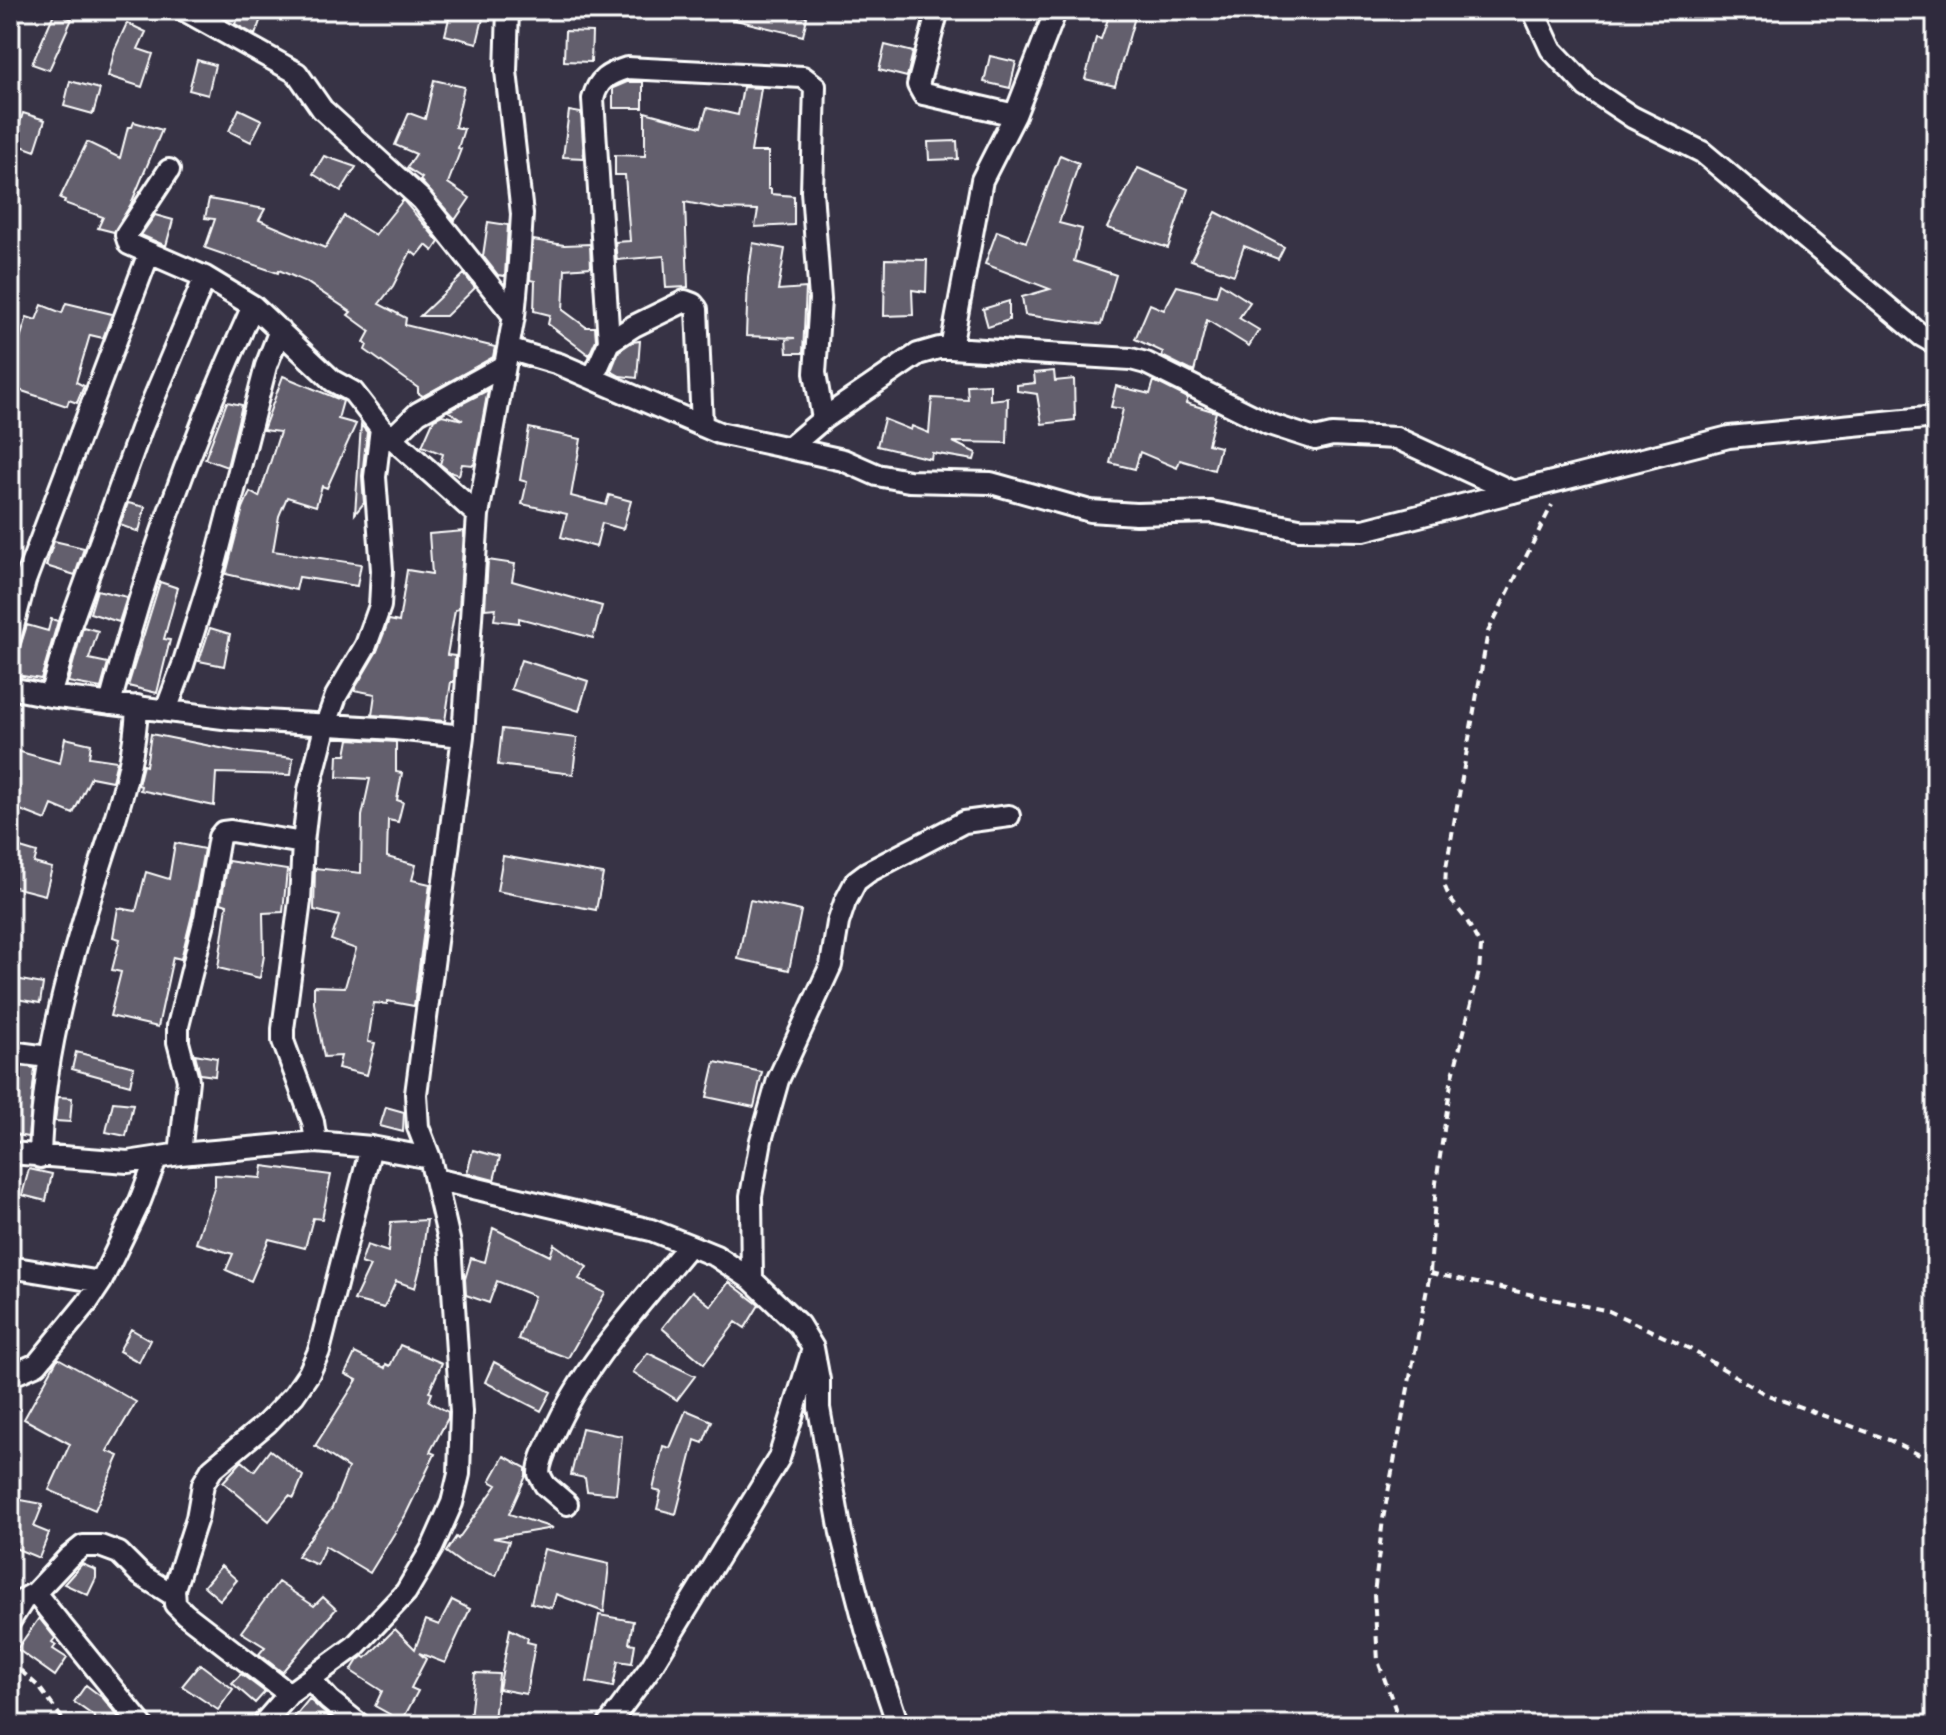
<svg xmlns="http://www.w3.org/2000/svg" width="1946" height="1735" viewBox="0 0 1946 1735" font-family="'Playpen Sans',sans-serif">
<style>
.building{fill:#635f6d;stroke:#fff;stroke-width:2}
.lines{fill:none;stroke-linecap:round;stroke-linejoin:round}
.minor-casing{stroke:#fff;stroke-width:26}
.path{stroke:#fff;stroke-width:4;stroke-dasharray:8 6;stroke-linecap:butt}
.minor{stroke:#2f2a3d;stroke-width:20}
</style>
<rect width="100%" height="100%" fill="#373345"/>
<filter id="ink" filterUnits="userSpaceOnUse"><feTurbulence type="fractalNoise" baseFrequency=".0125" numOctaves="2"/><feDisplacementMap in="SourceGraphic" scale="16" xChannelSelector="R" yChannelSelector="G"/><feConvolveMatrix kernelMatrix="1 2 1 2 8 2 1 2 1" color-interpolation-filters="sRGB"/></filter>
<g filter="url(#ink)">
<path class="building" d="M240,10H264L255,35L235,24Z
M451,10H485L477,43L445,35Z
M728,10H777L807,17L803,36L727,18Z
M1111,10H1137L1115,86L1085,79L1096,38L1101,39Z
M55,11L72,19L49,70L32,64Z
M127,23L146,32L138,49L153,54L142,87L108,76L115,49Z
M565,31L592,32L591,62L564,61Z
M885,45L913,52L907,77L879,70Z
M990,56L1016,62L1010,88L984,82Z
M197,60L215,65L208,95L189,90Z
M434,80L464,87L455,127L464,129L458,148L461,149L448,183L470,198L455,220L420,180L422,178L407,168L416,154L395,145L409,113L425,119Z
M70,81L100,89L93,114L64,106Z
M627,82H643V108H613V88Z
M743,87L761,88L751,152H768V189H771V194L794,196V225L755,227L758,210L720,209L685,202L688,287L666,288L664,256L617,260L615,242L630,241L625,175H615V155L645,156V112L701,127L707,108L738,115Z
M239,109L262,120L251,142L229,131Z
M569,111L581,113L584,158L563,157Z
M23,113L45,120L35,151L13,143Z
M134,122L162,130L131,204L114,232L98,228L103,217L64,203L65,200L60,198L87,142L120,158L128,127H132Z
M957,141L958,159L929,160L928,142Z
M1060,155L1079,163L1059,223L1082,229L1074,261L1116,275L1101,325L1025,315L1022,297L1050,289L985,264L997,231L1026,242Z
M324,156L356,167L341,191L313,174Z
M1138,168L1188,189L1168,248L1107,228Z
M209,199L265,209L259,220L325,248L344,216L375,235L403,200L439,242L433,251L426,245L417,256L411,251L393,286L379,304L406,318L405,325L495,347L493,357L423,396L418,393V388L365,350L367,345L364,342L370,331L348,315L351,312L306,282L279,270L278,273L205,248L215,219L205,218Z
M1216,212L1284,247L1278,259L1244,246L1234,275L1191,260Z
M155,215L173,220L166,246L141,235Z
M488,222L508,225L505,276L498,275L483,256Z
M533,240L564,245L590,244L591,267L565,269L563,310L586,327H595L596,340L589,355L548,324L550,315L534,311L535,281L530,280Z
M753,243L785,249L778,290L806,288L803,353H787L786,339L795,338L746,336L748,277Z
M885,259L927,260L926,292L912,290L913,315L884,316Z
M464,274L475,288L446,316H420Z
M1220,283L1250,302L1239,318L1259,330L1249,346L1207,320L1194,372L1162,356L1163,352L1135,339L1150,304L1164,310L1177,286L1216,296Z
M1009,301V320L988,327L983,309Z
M66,303L112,314L103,338L90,335L76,382L84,386L77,403L69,400L67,406L10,387L20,356L15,354L27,317L36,320L42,305L62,313Z
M640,341L637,378L620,376L611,371L619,351L632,342Z
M1054,371L1055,381L1074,379L1075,420L1042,424L1037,394L1017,391V385L1035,383L1034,373Z
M283,376L343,401L338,419L356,424L327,488L322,486L316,506L287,497L279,516L273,551L361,564L357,586L299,577L296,590L226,574L243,508L250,492L259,497L280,432L263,430Z
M1154,381L1188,398L1186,403L1216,412L1208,444L1220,447L1214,470L1180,460L1177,468L1140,452L1135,469L1110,463L1123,409L1111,407L1116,386L1150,394Z
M990,384V400L1008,398L1007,443L953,442L976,453L974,460L932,453L931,459L877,446L884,419L911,430L912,426L929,433L932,398L968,400L967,385Z
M488,390L474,465L462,464L459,475L450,472L440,464L443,454L422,446L434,419L442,415L463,420L448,411Z
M227,402L242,405L227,467L205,459Z
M361,425L367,432L362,476L364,503L355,514Z
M529,428L581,439L571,496L606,505L609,495L631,501L623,529L602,523L596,547L561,537L567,514L522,504L527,482L520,480Z
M128,503L145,507L139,532L120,525Z
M464,531L459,609L455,610L447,655L455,656L454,682H451L445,721L372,715L375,694L354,690L377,651L389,620L399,622L407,570L432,574L429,534Z
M54,541L84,548L75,575L46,566Z
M488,560L515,564L512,581L602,606L593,638L519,618V623L494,620L496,608L485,609Z
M160,582L178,588L164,639L170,640L157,693L128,686Z
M97,590L127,597L119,622L90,613Z
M51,619L58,621L41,679L10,674V651L20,647L27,625L48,631Z
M83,627L98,631L89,659L108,663L101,688L68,682Z
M210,628L230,634L224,666L199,661Z
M521,660L588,681L579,711L511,689Z
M502,729L577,738L573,774L498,765Z
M151,734L240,752L293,758L291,775L216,773L214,806L140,790L141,786L138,785L143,765L146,766Z
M65,738L91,744L89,757L117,761L112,781L91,777L73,814L52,805L46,820L10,806V749L60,763Z
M349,739L396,742V772L402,773L397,800L403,802L398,822L388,820L387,857L416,865L412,880L430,884L414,1006L387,1001V1004L374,1003L368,1042L375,1043L367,1075L338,1068L341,1056L324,1057L314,1003V986L345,987L356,949L331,940L339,916L314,910L315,868L361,873L362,816L370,779L337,777L338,755H346Z
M175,843L204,849L192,915L181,959L173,957L158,1027L110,1016L121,972L112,970L120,939L113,937L118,908L136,911L146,872L169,879Z
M17,847L37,853L34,863L52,868L45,895L10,886Z
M503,856L603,874L596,910L497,891Z
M228,861L287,870L283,912L263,913L264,956L260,978L218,968L227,905L221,903Z
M750,900L801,911L789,970L738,959Z
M10,978L43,984L40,1003L10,998Z
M76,1052L134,1067L130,1085L72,1069Z
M195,1054L217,1058L215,1076L200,1074Z
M715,1062L762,1072L754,1107L707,1097Z
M10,1065L35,1068L28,1137L10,1134Z
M58,1097L72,1098L70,1122L55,1121Z
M113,1102L133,1104L126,1136L106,1132Z
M386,1107L404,1112L403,1132L380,1126Z
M473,1150L500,1157L494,1180L467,1173Z
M263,1166L331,1175L322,1219L313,1218L305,1248L269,1239L251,1281L226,1270L233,1254L196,1243L215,1185V1175L261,1178Z
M29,1169L52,1174L46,1201L22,1195Z
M427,1220L421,1265L415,1288L396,1281L384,1308L354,1300L370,1266L361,1263L367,1245L388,1252L391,1222Z
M493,1228L550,1256L554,1244L587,1267L579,1279L605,1293L568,1358L518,1339L534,1296L497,1281L489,1303L466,1295L465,1279L471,1258L485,1262Z
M729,1282L759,1305L745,1328L736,1322L704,1364L662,1328L692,1291L711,1306Z
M131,1329L150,1340L139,1362L119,1351Z
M400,1345L442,1363L429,1392L432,1393L429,1401L448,1412V1418L430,1452L435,1454L405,1516L370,1573L325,1546L317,1565L297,1556L332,1508L348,1468L315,1446L357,1380L345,1374L355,1353L385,1368L386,1364L390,1366Z
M648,1353L695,1376L677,1400L633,1372Z
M58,1358L136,1402L107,1451L119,1456L95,1510L49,1490L70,1444L24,1419Z
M494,1362L551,1392L541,1411L485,1382Z
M686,1410L712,1421L703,1443L695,1440L676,1514L657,1509L661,1492L653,1490L663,1446L670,1448Z
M582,1428L622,1436L616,1494L587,1491L585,1478L571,1475Z
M270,1450L303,1476L294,1498L289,1496L269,1521L223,1482L242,1461L254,1471Z
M504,1456L526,1468V1476L509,1514L553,1528L493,1538L509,1541L496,1576L461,1563L446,1552L456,1537L458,1539L497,1485L490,1481Z
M10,1498L43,1504L34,1527L49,1533L39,1558L10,1546Z
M544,1549L609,1564L604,1612L556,1594L552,1608L531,1603Z
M82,1564L96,1570V1578L88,1595L64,1584Z
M221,1566L237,1580L220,1600L204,1586Z
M278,1582L314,1606L323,1597L336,1609L282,1672L259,1654L265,1647L241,1632Z
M452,1600L470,1609L445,1663L419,1653L426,1659L411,1688L418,1691L402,1721L375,1706L382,1691L351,1671L358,1660L363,1656L366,1658L395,1629L415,1649L426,1620L439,1625Z
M599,1615L633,1621L629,1643L635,1644L632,1663L618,1661L613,1687L587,1682Z
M39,1618L55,1638L52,1642L56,1645L53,1649L67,1658L55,1676L17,1649Z
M510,1629L528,1638L527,1642L535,1644L526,1694L499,1689Z
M200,1664L233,1689L218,1710L182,1686Z
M475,1673L499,1674L494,1720L470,1718Z
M241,1674L265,1692L255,1703L232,1683Z
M86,1685L103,1698L125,1725H88L95,1717L74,1702Z
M309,1699L321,1710L339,1725H288Z"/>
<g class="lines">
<defs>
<path id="minor" d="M184,10L297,73L322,109L422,200L514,316
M938,10L918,85L923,94L928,95L1015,115
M1533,10L1551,49L1587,87L1632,117L1702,152L1922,336L1936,344
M169,170L126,235L129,244L205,277L253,306L333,381L353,392L381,428L478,515
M951,348L982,180L1015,115L1056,10
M508,349L559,364L719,433L789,448L823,419L918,354L939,348H951L1131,359L1146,363L1269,424L1315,439L1332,435L1396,438L1513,492
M593,378L609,342
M702,426L697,309L693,304L685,301L634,326L609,342L593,99C598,79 608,74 627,68L803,77L815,86L812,191L820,299L815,373L823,419
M392,438L418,413L505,365
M789,448L843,460L877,475L909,481L991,483L1090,511L1136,514L1211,512L1299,529L1364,530L1729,437L1936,417
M10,638L25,581L149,253
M10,688L50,696L231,719L395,729L463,736
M50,696L71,623L141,429L205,277
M110,704C145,567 194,434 253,306
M166,710L183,665L216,560L266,366L280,330
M10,1052L48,1057
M316,1142L313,1122L283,1041V1029L300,901L303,843L309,790L326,724L336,696L366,645L380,606L382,570L375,477L381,428
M10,1153L128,1162L180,1154L316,1142L371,1147L430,1158
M180,1154L188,1080L178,1042V1026L205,918L219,837L223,832L231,831L303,843
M40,1157C42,1064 66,977 93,889C111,829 135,770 137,706
M435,1179L651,1230L689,1245L716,1256L752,1280L799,1325L813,1348L819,1380V1408L841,1533L866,1629L898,1725
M10,1267L101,1282
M752,1280L751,1196L761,1140L778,1080L831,965L838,923L845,902L856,881L868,872L964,822L1009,816
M10,1376L37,1364L87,1303L101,1282L140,1201L156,1159
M567,1504L545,1485L539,1474C539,1460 547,1447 553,1434C584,1363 640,1305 689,1245
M35,1593L142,1725
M10,1621L24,1599L35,1593L68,1558L83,1546H100L119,1553L141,1575L173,1595
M310,1679L329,1700L360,1725
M289,1694L185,1614L175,1604L174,1589L197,1518L203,1484L212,1469L267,1423L294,1395L309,1373L319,1351L371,1147
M262,1725L289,1694L355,1646L406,1592L432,1548L452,1503L459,1474L461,1412L450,1244L430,1158L418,1127L416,1094L463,736L478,515L514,316L519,262L522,214L506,71L508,10
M608,1725L651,1667L779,1458L812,1352"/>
</defs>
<use href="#minor" class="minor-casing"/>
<path class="path" d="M1933,438L1936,448
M1430,1273L1609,1311L1690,1349L1765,1394L1889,1440L1936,1463
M10,1661L39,1687L67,1725
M1394,1725L1395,1708L1378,1661L1374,1594L1383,1519L1430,1273L1436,1183L1451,1083L1479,972L1481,947L1466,919L1450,899L1445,887L1446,868L1488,632L1552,505"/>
<use href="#minor" class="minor"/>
</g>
</g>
<rect width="1946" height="1735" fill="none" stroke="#2f2a3d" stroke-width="40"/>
<rect x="20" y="20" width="1906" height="1695" fill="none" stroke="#fff" stroke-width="3" filter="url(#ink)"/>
</svg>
